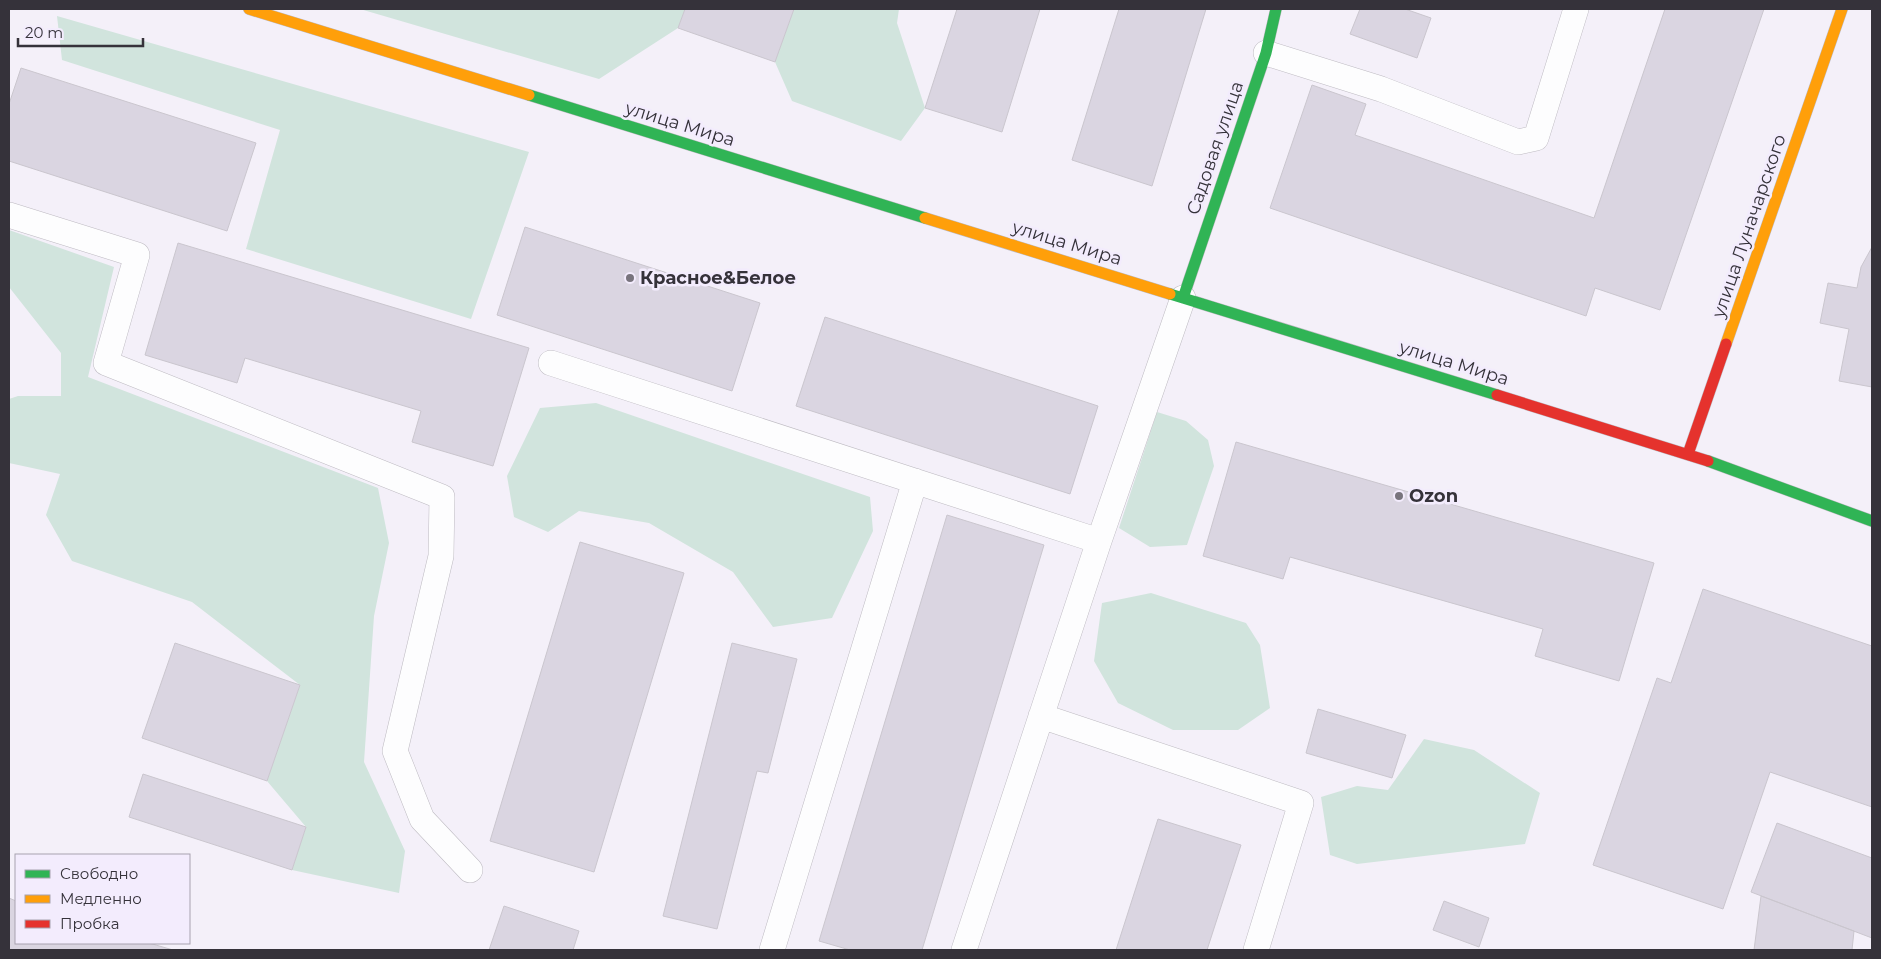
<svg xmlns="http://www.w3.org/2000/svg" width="1881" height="959" viewBox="0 0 1881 959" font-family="Montserrat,sans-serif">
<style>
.green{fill:#d1e4dd}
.building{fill:#dad5e1;stroke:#cac6ce}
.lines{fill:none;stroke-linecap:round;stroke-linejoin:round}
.lane-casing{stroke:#bebbc2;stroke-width:26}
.fast-casing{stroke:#bebbc2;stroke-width:12}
.slow-casing{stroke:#bebbc2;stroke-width:12}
.jam-casing{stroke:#bebbc2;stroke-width:12}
.lane{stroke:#fdfdfe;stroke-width:25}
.fast{stroke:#30b455;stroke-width:11}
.slow{stroke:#ff9f0a;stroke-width:11}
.jam{stroke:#e5322d;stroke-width:11}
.poi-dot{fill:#78747d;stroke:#f3ecfd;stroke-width:2}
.labels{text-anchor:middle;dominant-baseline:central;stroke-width:5;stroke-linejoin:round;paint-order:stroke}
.street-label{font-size:18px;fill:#35323a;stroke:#f3ecfd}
.poi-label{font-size:18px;font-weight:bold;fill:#35323a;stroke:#f3ecfd;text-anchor:start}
</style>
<rect width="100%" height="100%" fill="#f4f0f9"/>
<path class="green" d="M360,9H685L678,28L599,79Z
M794,9H899L897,23L925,108L901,141L792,101L775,62Z
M57,16L529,152L471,319L246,249L280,130L62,60Z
M9,230L114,267L88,377L378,488L389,543L374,616L364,762L405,851L399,893L292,870L306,827L267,781L300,685L192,602L72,561L46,515L60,474L9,463V399L18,396H61V353L9,287Z
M596,403L870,497L873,531L832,618L773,627L733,572L649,523L579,511L548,532L514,517L507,476L540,408Z
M1157,412L1186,421L1208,440L1214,466L1187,545L1150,547L1119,528Z
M1151,593L1246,623L1260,645L1270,708L1238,730H1173L1118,703L1094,661L1102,603Z
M1424,739L1474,750L1540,793L1525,844L1357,864L1330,855L1321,797L1357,786L1388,790Z"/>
<path class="building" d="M685,9H794L775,62L678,28Z
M957,9H1040L1002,132L925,108Z
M1119,9H1206L1152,186L1072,160Z
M1360,9H1405L1431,18L1417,58L1350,34Z
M1665,9H1764L1660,310L1595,288L1586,316L1270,208L1312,85L1366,104L1355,135L1594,218Z
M21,68L256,143L227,231L9,161V104Z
M525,227L760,303L732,391L497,315Z
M178,243L529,348L493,466L412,442L421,411L245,358L237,383L145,355Z
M1872,247V387L1839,381L1849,329L1820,323L1828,283L1857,288L1861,267Z
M825,317L1098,406L1070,494L796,406Z
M1236,442L1654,563L1619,681L1535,656L1543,629L1290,557L1283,579L1203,556Z
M947,515L1044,545L922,950H850L819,941Z
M580,542L684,573L594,872L490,841Z
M1703,589L1872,646V807L1770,772L1723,909L1593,865L1657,678L1671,683Z
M175,643L300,685L267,781L142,738Z
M732,643L797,659L768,773L757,771L717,929L663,916Z
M1318,709L1406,735L1392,778L1306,753Z
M143,774L306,827L292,870L129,817Z
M1158,819L1241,845L1207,950H1116Z
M1777,823L1872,858V938L1751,892Z
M1761,896L1854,931L1852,950H1754Z
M9,898L16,901V943H149L173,950H9Z
M1444,901L1489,918L1479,947L1433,930Z
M504,906L579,931L573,950H489Z"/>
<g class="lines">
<defs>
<path id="lane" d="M1266,53L1381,89L1518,142L1536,138L1576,9
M9,215L137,255L106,363L442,497L441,556L395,751L422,819L470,870
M551,363L1099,541
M1041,716L1301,803L1256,950
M772,950L915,481
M964,950L1099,541L1183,298"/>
<path id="fast" d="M529,95L925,218
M1170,294L1497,395
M1183,298L1266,53L1276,9
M1708,461L1872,521"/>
<path id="slow" d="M249,9L529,95
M925,218L1170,294
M1726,344L1842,9"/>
<path id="jam" d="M1497,395L1708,461
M1688,454L1726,344"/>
</defs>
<use href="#lane" class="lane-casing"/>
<use href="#fast" class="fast-casing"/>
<use href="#slow" class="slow-casing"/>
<use href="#jam" class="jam-casing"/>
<use href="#lane" class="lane"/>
<use href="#fast" class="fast"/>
<use href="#slow" class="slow"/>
<use href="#jam" class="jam"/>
</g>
<g class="poi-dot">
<circle cx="630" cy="278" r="5"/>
<circle cx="1399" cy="496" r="5"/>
</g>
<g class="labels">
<g class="street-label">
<text transform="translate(680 124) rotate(17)">улица Мира</text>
<text transform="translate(1215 148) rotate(-71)">Садовая улица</text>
<text transform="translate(1749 226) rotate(-71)">улица Луначарского</text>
<text transform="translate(1067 243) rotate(17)">улица Мира</text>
<text transform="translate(1454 363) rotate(17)">улица Мира</text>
</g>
<g class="poi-label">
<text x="640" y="278">Красное&amp;Белое</text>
<text x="1409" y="496">Ozon</text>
</g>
</g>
<rect width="1881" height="959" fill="none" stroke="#35323a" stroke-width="20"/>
<rect x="15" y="854" width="175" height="90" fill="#f3ecfd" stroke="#a7a2af"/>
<rect x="25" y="870" width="25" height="8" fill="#30b455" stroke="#a7a2af"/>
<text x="60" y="879" font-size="15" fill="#35323a">Свободно</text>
<rect x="25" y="895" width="25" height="8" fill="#ff9f0a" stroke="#a7a2af"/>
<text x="60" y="904" font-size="15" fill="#35323a">Медленно</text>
<rect x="25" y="920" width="25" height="8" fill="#e5322d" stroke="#a7a2af"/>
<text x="60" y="929" font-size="15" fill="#35323a">Пробка</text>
<path d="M18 38v8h125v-8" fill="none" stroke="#35323a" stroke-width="2.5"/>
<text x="25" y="38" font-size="15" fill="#35323a" stroke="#f3ecfd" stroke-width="4" paint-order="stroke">20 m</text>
</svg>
